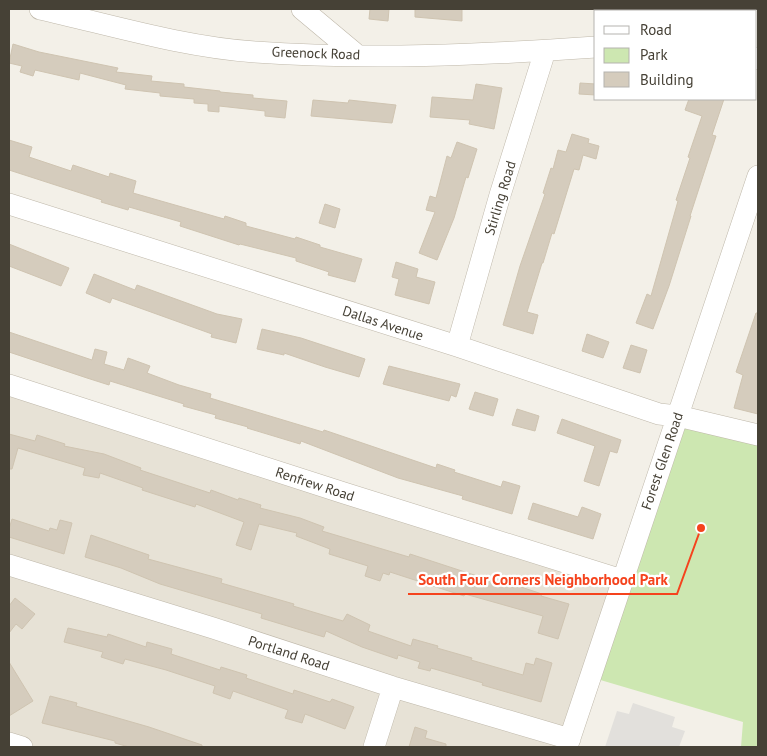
<svg xmlns="http://www.w3.org/2000/svg" width="767" height="756" viewBox="0 0 767 756" font-family="'PT Sans',sans-serif">
<style>
.residential{fill:#e7e2d6}
.green{fill:#cde7b1}
.parking{fill:#e2e0dc}
.building{fill:#d5ccbd;stroke:#cfc4b1}
.lines{fill:none;stroke-linecap:round;stroke-linejoin:round}
.minor-casing{stroke:#bfb8aa;stroke-width:22}
.minor{stroke:#fff;stroke-width:21}
.labels{text-anchor:middle;dominant-baseline:central;stroke-width:4.5;stroke-linejoin:round;paint-order:stroke}
.street-label{font-size:14px;fill:#464136;stroke:#fff}
.leader{fill:none;stroke:#f5431d;stroke-width:2}
.callout-dot{fill:#f5431d;stroke:#fff;stroke-width:2}
.callout-label{font-size:15px;text-anchor:middle;font-weight:bold;fill:#f5431d;stroke:#fff;stroke-width:4.5;stroke-linejoin:round;paint-order:stroke}
</style>
<rect width="100%" height="100%" fill="#f3f0e8"/>
<path class="residential" d="M9,385L621,580L567,747H9Z"/>
<path class="green" d="M678,416L758,442V747H741L743,722L597,679Z"/>
<path class="parking" d="M633,703L675,717L672,727L685,731L679,747H605L617,711L629,714Z"/>
<path class="building" d="M370,9H389L388,21L369,19Z
M415,9H462V21L415,17Z
M13,44L39,52L118,68L116,72L152,76L151,81L184,84V87L220,91V92L253,95V98L287,101L285,118L265,116V111L219,106V112L208,111V104L194,103V99L160,96V93L125,89L126,85L80,73L79,80L35,70L33,76L20,72L22,66L9,63Z
M580,83L596,84V95L579,94Z
M476,84L502,88L494,129L469,124L470,120L430,117L432,97L473,100Z
M689,99H724L712,135L716,136L690,216H691L669,286L653,329L636,323L647,294L651,296L678,201L676,200L690,158L688,157L702,116L685,110Z
M313,100L348,103L349,100L396,105L392,123L311,116Z
M572,134L589,139L588,143L599,146L596,159L583,155L579,170L574,169L554,234L552,233L543,263H542L527,312L538,315L533,334L503,325L520,266L545,194L543,193L551,168L553,169L558,150L566,152Z
M9,140L32,147L29,157L71,171L73,165L109,177L110,173L136,181L133,193L224,219L225,216L246,223V226L295,239L296,237L320,245V247L362,259L355,282L328,275L329,272L296,261V258L240,244L239,245L180,226L181,222L129,207L128,210L101,202L102,200L9,170Z
M457,142L477,149L468,178L466,177L454,218L437,260L419,253L435,212L426,210L430,196L436,198L447,156L451,158Z
M325,204L340,209L335,228L319,223Z
M9,244L69,268L61,286L9,266Z
M396,262L418,269L416,277L435,282L429,304L395,295L399,279L392,277Z
M94,274L135,290L137,285L217,314L242,319L236,343L211,337L212,334L112,298L110,303L86,293Z
M756,313H758V414L734,408L743,375L736,372Z
M262,329L301,338L365,359L359,377L325,367L284,353V355L257,349Z
M9,332L92,360L95,349L107,352L104,364L124,370L128,358L150,366L147,373L179,385L211,394L210,398L323,432L324,430L436,468L437,464L455,470L454,472L501,487L503,481L520,486L512,514L462,499L463,496L398,478L301,441L300,444L247,428L248,427L215,418L216,415L183,406L184,404L110,381L109,385L87,378L9,352Z
M587,334L609,342L603,358L582,351Z
M631,345L647,350L640,373L623,368Z
M389,366L460,384L456,397L451,395L449,401L383,384Z
M475,392L498,399L493,416L469,409Z
M517,409L539,416L535,431L512,425Z
M562,419L621,440L617,453L610,451L599,486L584,481L595,446L557,433Z
M9,434L35,441L37,435L65,444L64,446L104,454L141,468L140,470L210,493L211,490L238,500L239,498L261,505L260,508L300,518L324,527L322,531L409,557L410,554L514,588L515,585L542,594L541,596L569,604L558,639L538,633L543,616L465,594L464,596L390,572L389,575L383,573L380,581L365,576L368,566L329,554L330,549L296,536L297,533L259,524L251,550L236,545L244,522L196,504L195,507L142,490L143,488L100,473L99,478L83,475L85,468L18,448L12,469H9Z
M533,503L578,517L582,507L601,514L593,539L528,519Z
M12,519L49,531L50,528L57,530L60,520L72,523L64,554L9,537V529Z
M91,535L149,555L148,559L222,579L221,583L294,604L293,606L343,621L347,614L370,625L368,631L411,646L413,639L438,646L437,648L472,658L471,660L523,675L526,663L534,665L536,658L552,663L541,702L482,685L483,683L431,668L430,671L418,668L420,662L398,655L397,659L362,647L326,631L324,637L261,618L262,614L160,584L121,568L85,557Z
M15,598L35,614L22,629L16,624L9,633V606Z
M68,628L107,637L108,634L146,647L147,642L172,649L171,654L220,670L221,667L247,675L246,678L293,694L294,690L330,702L332,699L354,707L345,729L305,714L302,723L285,718L288,710L233,691L230,699L213,693L215,686L166,670L125,659L123,664L101,657L103,652L64,642Z
M9,662L33,701L9,716Z
M50,696L77,703L76,706L149,727L202,745V747H129L115,743V741L42,723Z
M415,727L427,731L425,738L446,744V747H409Z"/>
<g class="lines">
<defs>
<path id="minor" d="M40,9C111,25 183,47 255,52C369,60 482,55 596,47
M302,9L357,55
M639,9L643,11
M756,58L758,59
M9,204L457,346L659,414L678,416L758,435
M457,346L500,195L545,51
M9,385L344,493L622,580
M9,565L213,628L393,687L570,739
M9,743L22,747
M374,747L393,687
M567,747L758,176"/>
</defs>
<use href="#minor" class="minor-casing"/>
<use href="#minor" class="minor"/>
</g>
<g class="labels">
<g class="street-label">
<text transform="translate(316 53) rotate(2)">Greenock Road</text>
<text transform="translate(500 198) rotate(-73)">Stirling Road</text>
<text transform="translate(383 323) rotate(18)">Dallas Avenue</text>
<text transform="translate(662 461) rotate(-71)">Forest Glen Road</text>
<text transform="translate(315 484) rotate(18)">Renfrew Road</text>
<text transform="translate(289 653) rotate(18)">Portland Road</text>
</g>
</g>
<path class="leader" d="M701 528L677 594H408"/>
<circle class="callout-dot" cx="701" cy="528" r="5"/>
<g class="callout-label">
<text x="543" y="585">South Four Corners Neighborhood Park</text>
</g>
<rect width="767" height="756" fill="none" stroke="#464136" stroke-width="20"/>
<rect x="594" y="10" width="162" height="90" fill="#ffffff" stroke="#b5b3af"/>
<rect x="604" y="26" width="25" height="8" fill="#ffffff" stroke="#b5b3af"/>
<text x="640" y="35" font-size="15" fill="#464136">Road</text>
<rect x="604" y="48" width="25" height="15" fill="#cde7b1" stroke="#b5b3af"/>
<text x="640" y="60" font-size="15" fill="#464136">Park</text>
<rect x="604" y="72" width="25" height="15" fill="#d5ccbd" stroke="#b5b3af"/>
<text x="640" y="85" font-size="15" fill="#464136">Building</text>
</svg>
